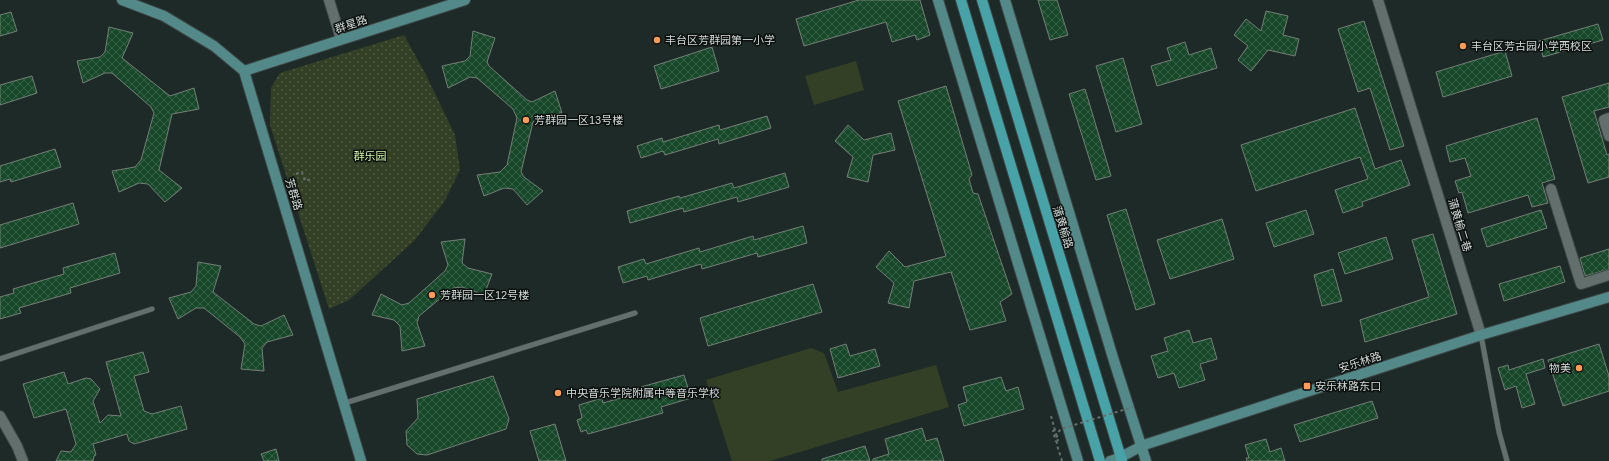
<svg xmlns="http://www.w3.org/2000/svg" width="1609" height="461" viewBox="0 0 1609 461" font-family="Helvetica,'Noto Sans SC',sans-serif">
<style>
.park{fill:url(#park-dots)}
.garden{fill:#344025}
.building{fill:url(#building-cross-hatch);stroke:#757f77}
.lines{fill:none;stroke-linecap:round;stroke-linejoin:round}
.lane-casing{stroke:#3c4644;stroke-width:6}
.street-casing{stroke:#3c4644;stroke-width:12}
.secondary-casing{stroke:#3c4644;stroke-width:12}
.primary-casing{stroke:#3c4644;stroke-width:12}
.path{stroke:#656f6c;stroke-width:2;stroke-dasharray:3 3;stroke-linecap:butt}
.lane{stroke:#626f6c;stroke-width:5}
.street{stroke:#626f6c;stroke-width:10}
.secondary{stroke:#54898a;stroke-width:10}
.primary{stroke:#47a3a8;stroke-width:10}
.path-bridge{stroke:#656f6c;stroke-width:2;stroke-dasharray:3 3;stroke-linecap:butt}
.poi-dot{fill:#fe9b59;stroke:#0c1110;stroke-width:1.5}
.labels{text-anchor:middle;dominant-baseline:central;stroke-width:3;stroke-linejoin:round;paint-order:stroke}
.street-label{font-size:11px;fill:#d3dad8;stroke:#0c1110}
.poi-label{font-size:11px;fill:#d3dad8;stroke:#0c1110;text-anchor:start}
.park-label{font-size:11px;fill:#d0f2a6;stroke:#0c1110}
</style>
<defs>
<pattern id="park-dots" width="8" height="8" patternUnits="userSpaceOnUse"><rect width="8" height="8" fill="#344025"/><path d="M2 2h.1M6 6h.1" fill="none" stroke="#505b44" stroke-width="1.8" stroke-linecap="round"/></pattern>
<pattern id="building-cross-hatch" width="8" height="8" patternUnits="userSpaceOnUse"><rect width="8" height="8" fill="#174829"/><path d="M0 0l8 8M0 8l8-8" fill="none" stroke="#386247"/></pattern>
</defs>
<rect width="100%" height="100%" fill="#1e2a27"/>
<path class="park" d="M404,35L425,73L455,135L460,170L444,202L414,241L349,300L329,309L270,125L271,88L280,73Z"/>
<path class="garden" d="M856,61L864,90L814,105L805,76Z
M811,348L824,353L838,392L936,365L949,407L770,461H732L706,380Z"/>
<path class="building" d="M859,0H920L930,35L917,40L915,35L892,42L886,22L804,46L796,19Z
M1038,0H1057L1068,35L1050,40Z
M1266,11L1288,16L1283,35L1299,39L1295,56L1268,50L1251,71L1238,60L1248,46L1234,35L1246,19L1261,31Z
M11,12L17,31L0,36V15Z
M1364,21L1404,146L1390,150L1370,88L1358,92L1338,29Z
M1598,24L1603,40L1543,57L1539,41Z
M109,27L133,33L122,58L170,96L194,88L199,109L172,114L159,170L182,188L165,202L148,184L139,183L119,192L112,171L135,167L141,160L154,113L151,107L112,73H105L83,83L77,61L100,57L105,52Z
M473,31L495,38L487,62L489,66L527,100L532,102L555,91L562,113L537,118L533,122L521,172L524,177L543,191L527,205L513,189L504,188L484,196L477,175L500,172L507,165L517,118L513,109L477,78L470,77L448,88L442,66L465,61L470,56Z
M1185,42L1189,55L1211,48L1217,68L1157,86L1151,66L1171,60L1167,48Z
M712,47L719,71L661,89L654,66Z
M1505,51L1512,76L1443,97L1436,72Z
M1123,58L1142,124L1116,132L1096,66Z
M32,76L37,93L0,105V85Z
M1609,83V107L1594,111L1607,155L1609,154V177L1588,183L1562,97Z
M946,86L972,175L969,179L973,193L978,194L1012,294L1000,302L1006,321L970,330L951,272L914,281L909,308L888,303L894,283L876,267L889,251L905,267L946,256L898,101Z
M1085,89L1111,176L1096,180L1069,94Z
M1355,108L1375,169L1401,160L1410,185L1362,202L1363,206L1343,213L1335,190L1368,179L1360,157L1256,191L1241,145Z
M767,116L771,128L719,144L718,139L665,155L663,151L641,158L637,146L662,138L663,142L719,125L720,130Z
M1537,118L1555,179L1542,183L1548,203L1532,207L1528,195L1468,213L1462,192L1459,193L1455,181L1471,176L1465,158L1450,162L1446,146Z
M848,125L864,140L891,133L895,150L873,155L868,182L847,177L853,157L835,141Z
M55,149L61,167L11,182L10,179L0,182V166Z
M785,173L789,187L738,202L737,197L684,212L683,208L630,223L627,211L679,196L680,198L732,183L734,188Z
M73,203L79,224L0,248V225Z
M1126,209L1155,304L1136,310L1107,215Z
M1306,210L1314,234L1274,247L1266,223Z
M1541,210L1547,228L1487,247L1481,229Z
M1222,219L1234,259L1170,279L1157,240Z
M803,226L807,243L758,257L757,253L702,269L701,264L648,280L647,276L623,283L618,267L644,259L646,264L699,248L700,252L753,236L754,240Z
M1433,234L1457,314L1365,342L1360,320L1429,297L1412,240Z
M1386,237L1393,259L1345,274L1338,253Z
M465,239L462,263L468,268L492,274L484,295L462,287L453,288L419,316L417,323L425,346L402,351L400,326L394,320L372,315L381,294L402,305L409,303L445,271L448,265L441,242Z
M1609,249V269L1585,276L1580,258Z
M115,253L120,273L70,288L71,293L19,308L21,313L0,319V297L14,293L13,289L64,274L63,268Z
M198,262L221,266L213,292L254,324L261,326L284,315L293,335L267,342L262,348L264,371L241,369L245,344L240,337L204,308H196L178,319L169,298L191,292L196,286Z
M1560,266L1565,282L1504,301L1499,284Z
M1333,269L1342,301L1322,306L1314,275Z
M813,284L822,312L708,346L700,318Z
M1189,330L1193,343L1211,338L1217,359L1200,364L1205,380L1179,388L1174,373L1158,378L1151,356L1168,351L1164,338Z
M846,344L850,356L875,349L880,366L838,378L830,349Z
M1599,344L1609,376V391L1563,406L1548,360Z
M143,352L149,372L134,376L144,411L152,414L181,406L187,429L134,444L129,441L127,434L93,444L96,455L94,456L93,461H56L61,451L71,452L76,444L66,409L34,418L23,384L64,372L68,384L86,378L91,379L100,389L93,401L100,423L108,415L121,416L106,362Z
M1543,359L1545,368L1526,374L1535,404L1522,408L1516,386L1505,390L1498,368L1508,365L1509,370Z
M684,375L691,398L661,407L663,413L588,434L586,430L581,432L577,420L582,418L579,405L602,398L603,403L642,392L641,387Z
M493,376L509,419L506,429L427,455L417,454L407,445L406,431L418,418L417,399Z
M1001,377L1006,391L1018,387L1024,409L964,426L958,405L967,402L963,387Z
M1372,401L1378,418L1300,442L1294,425Z
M555,424L566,461H539L530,431Z
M922,428L926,441L937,438L944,461H873V459L889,454L885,439Z
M1266,439L1270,452L1281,448L1285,461H1247L1246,458H1249L1245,445Z
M865,446L870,461H822V459Z
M276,449L279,461H264L261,454Z"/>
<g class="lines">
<defs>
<path id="lane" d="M1481,335L1499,432L1507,461
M0,359L152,309
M345,403L635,313"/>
<path id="street" d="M329,0L341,39
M1378,0L1481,335
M1609,118L1604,120L1609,136
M1551,189L1581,284L1609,275
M0,416L17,446L23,461"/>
<path id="secondary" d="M122,0L164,16L214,46L244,71L361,461
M938,0L1078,461
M1005,0L1114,361L1146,461
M244,71L465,0
M1110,461C1125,457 1136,447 1150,443L1481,335L1609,297"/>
<path id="primary" d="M961,0L1100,461
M982,0L1122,461"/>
</defs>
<use href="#lane" class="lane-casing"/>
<use href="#street" class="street-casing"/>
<use href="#secondary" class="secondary-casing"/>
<use href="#primary" class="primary-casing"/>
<path class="path" d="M296,174L302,172L305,181L312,179
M1051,416L1058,441
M1055,430L1053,431L1056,442"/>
<use href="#lane" class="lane"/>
<use href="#street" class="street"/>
<use href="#secondary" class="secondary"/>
<use href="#primary" class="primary"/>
<path class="path-bridge" d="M1062,461C1059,450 1052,438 1061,429L1133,407"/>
</g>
<g class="poi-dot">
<circle cx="657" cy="40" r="4"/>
<circle cx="1463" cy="46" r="4"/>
<circle cx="526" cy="120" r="4"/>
<circle cx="432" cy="295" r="4"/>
<circle cx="1579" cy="368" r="4"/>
<rect x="1303" y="382" width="8" height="8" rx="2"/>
<circle cx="558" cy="393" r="4"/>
</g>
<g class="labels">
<g class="street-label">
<text transform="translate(351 24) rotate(-18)">群星路</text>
<text transform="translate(294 194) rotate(73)">芳群路</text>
<text transform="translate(1460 225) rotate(73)">蒲黄榆二巷</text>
<text transform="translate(1063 227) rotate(73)">蒲黄榆路</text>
<text transform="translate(1360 362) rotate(-18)">安乐林路</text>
</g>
<g class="poi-label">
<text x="665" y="40">丰台区芳群园第一小学</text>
<text x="1471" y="46">丰台区芳古园小学西校区</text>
<text x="534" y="120">芳群园一区13号楼</text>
<text x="440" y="295">芳群园一区12号楼</text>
<text x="1571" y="368" text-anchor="end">物美</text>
<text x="1315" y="386">安乐林路东口</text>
<text x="566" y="393">中央音乐学院附属中等音乐学校</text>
</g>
<g class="park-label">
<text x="370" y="156">群乐园</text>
</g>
</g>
</svg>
